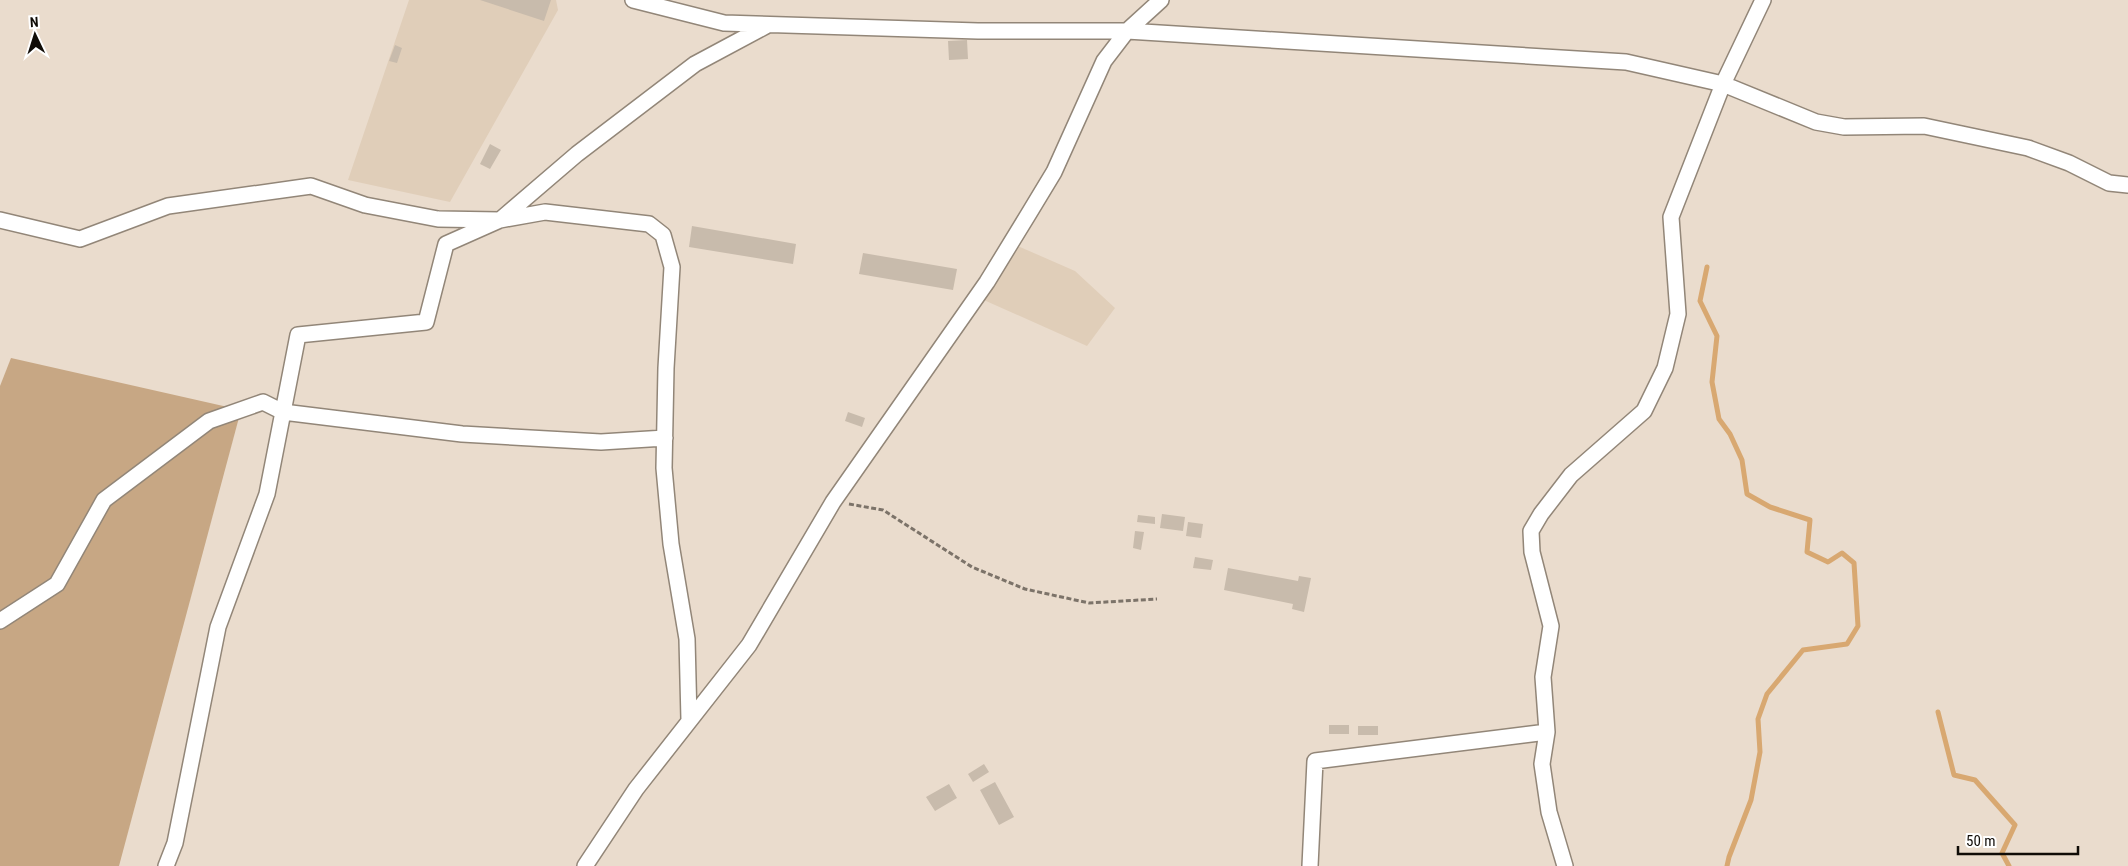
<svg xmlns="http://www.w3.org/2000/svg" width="2128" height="866" viewBox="0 0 2128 866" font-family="'Roboto Condensed',sans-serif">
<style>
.built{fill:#e0ceb9}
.green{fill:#c7a784}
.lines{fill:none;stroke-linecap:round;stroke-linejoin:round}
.stream{stroke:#d8a871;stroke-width:5}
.building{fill:#c8bbac}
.minor-casing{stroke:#928678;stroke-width:18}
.path{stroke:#7c7369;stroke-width:3;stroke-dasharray:5 2.5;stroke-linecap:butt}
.minor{stroke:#fff;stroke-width:15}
</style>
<rect width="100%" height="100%" fill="#eadccd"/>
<path class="built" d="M409,0H556L558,10L450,202L348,180Z
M1011,243L1075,271L1115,308L1087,346L977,297Z"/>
<path class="green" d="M11,358L241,410L119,866H0V386Z"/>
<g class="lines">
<path class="stream" d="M1707,267L1700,301L1717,336L1712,382L1719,419L1730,434L1742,460L1747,494L1770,507L1810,520L1807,552L1828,562L1842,553L1854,563L1858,626L1847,644L1803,650L1767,694L1758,719L1760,752L1751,800L1729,857L1727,866
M1938,712L1954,775L1975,780L2015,825L2002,853L2009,866"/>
</g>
<path class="building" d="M480,0H551L544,21Z
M967,40L968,59L949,60L948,41Z
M395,45L402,48L397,63L389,61Z
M490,144L501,150L490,169L480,164Z
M692,226L796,244L793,264L689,247Z
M863,253L957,269L953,290L859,274Z
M848,412L865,418L862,427L845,421Z
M1162,514L1185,517L1183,531L1160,528Z
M1138,515L1155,517V524L1137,522Z
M1188,522L1203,524L1201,538L1186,536Z
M1135,531L1144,532L1141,550L1133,548Z
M1195,557L1213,560L1211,570L1193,568Z
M1228,568L1298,581L1299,576L1311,578L1304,612L1292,609L1293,604L1224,590Z
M1329,725H1349V734H1329Z
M1358,726H1378V735H1358Z
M984,764L989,772L973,782L968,774Z
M995,782L1014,817L999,825L980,790Z
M949,784L957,798L935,811L926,797Z"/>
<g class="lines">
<defs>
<path id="minor" d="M633,0L724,23L978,31H1127L1626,62L1723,84L1816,122L1844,127L1924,126L2028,148L2069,163L2109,183L2128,185
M0,220L80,239L168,206L311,186L365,205L438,219L500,220L577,154L695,64L766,26
M0,621L57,584L104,500L209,421L263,402L283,412L462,434L601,442L665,438
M166,866L175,843L218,627L267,494L298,335L426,322L446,244L500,220L545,212L649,224L663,235L672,267L666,368L664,468L671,544L687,639L689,720
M585,866L636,789L749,645L833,502L987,282L1028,215L1054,172L1104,61L1127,31L1161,0
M1310,866L1315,761L1547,732
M1565,866L1549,812L1542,764L1547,732L1543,677L1551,626L1532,552L1531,531L1541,514L1571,475L1644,411L1665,368L1678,314L1671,217L1723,84L1763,0"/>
</defs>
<use href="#minor" class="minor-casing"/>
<path class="path" d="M849,504L883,510L972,567L1025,589L1089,603L1157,599"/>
<use href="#minor" class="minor"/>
</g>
<g transform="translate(35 35) rotate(356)" stroke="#ffffff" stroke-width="4" paint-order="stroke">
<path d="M0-4L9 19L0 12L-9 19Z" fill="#100c07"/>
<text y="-8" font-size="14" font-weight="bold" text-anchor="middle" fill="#100c07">N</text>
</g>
<path d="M1958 846v8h120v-8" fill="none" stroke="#100c07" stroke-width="2.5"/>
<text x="1966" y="846" font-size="15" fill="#100c07" stroke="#ffffff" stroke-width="4" paint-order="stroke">50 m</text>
</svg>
